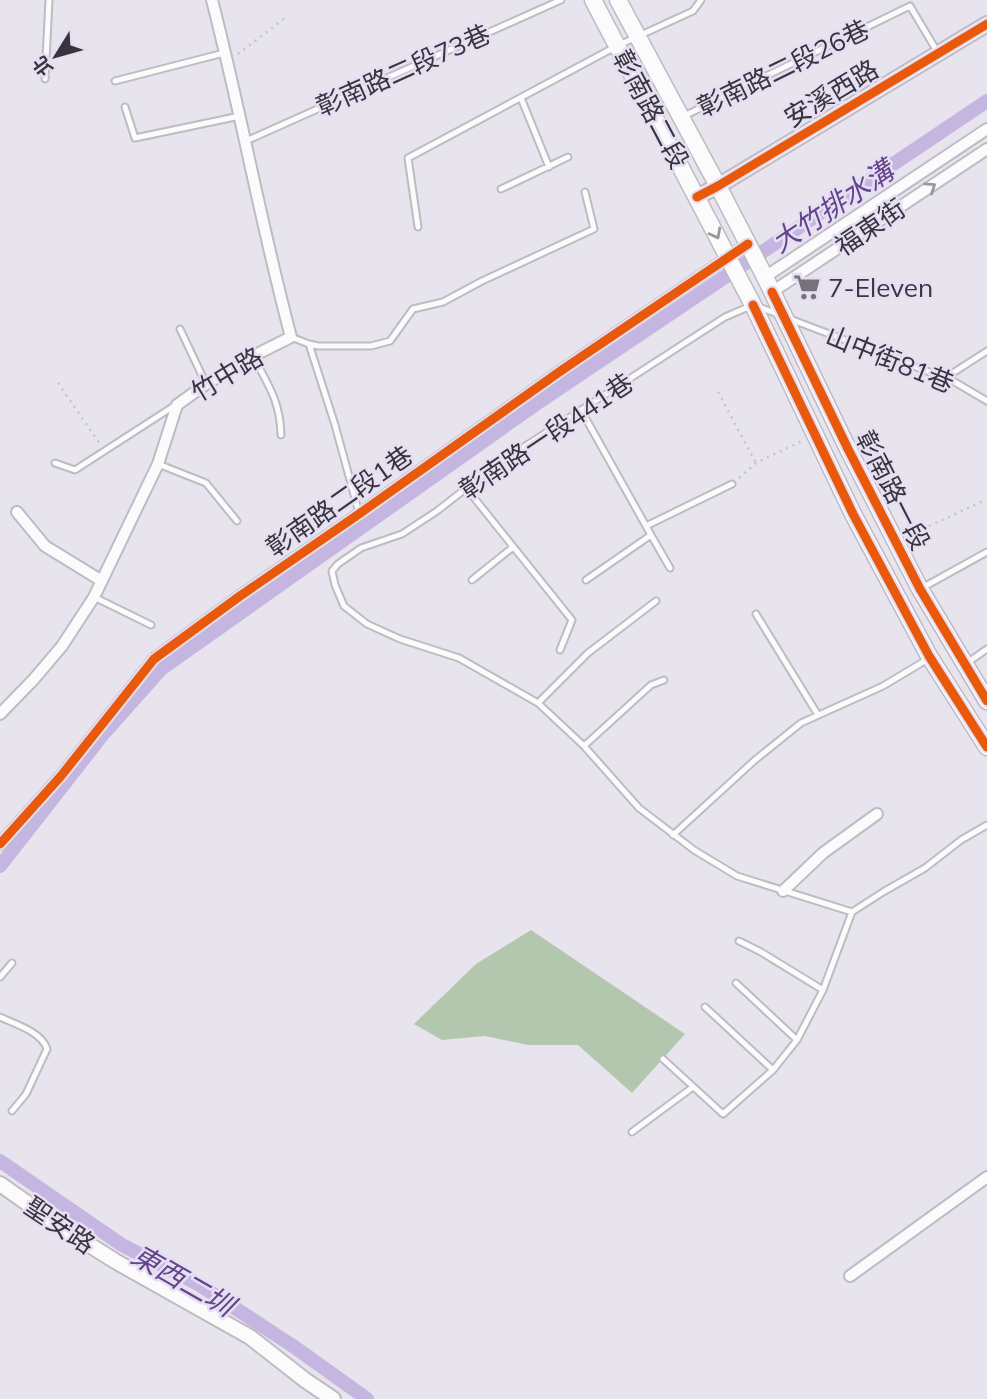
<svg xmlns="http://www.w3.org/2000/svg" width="987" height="1399" viewBox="0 0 987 1399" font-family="Mulish,'Noto Sans TC',sans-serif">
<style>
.forest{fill:#b3c7af}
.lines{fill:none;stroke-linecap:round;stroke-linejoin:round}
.canal{stroke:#c5b5e1;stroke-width:14}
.lane-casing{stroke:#bebbc3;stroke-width:9}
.street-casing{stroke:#bebbc3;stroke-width:14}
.secondary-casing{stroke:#bebbc3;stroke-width:18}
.primary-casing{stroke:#bebbc3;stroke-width:19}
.path{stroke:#c7c4c8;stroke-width:2.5;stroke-dasharray:2 5;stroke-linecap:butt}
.lane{stroke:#fbfbfc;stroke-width:5}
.street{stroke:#fbfbfc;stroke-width:10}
.secondary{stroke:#fbfbfc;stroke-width:14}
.primary{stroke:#fbfbfc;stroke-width:16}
.cycleway-casing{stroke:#e6dff3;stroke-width:13}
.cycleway{stroke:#e8590c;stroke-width:9}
.oneway{stroke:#99989c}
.labels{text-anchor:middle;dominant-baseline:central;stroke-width:5;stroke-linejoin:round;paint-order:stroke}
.street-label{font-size:26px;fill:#37343c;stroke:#e6dff3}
.poi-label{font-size:26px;fill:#37343c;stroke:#e6dff3;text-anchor:start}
.water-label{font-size:28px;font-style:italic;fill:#64458c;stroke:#e6dff3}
</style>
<rect width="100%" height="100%" fill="#e7e4ee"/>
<path class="forest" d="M531,930L685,1034L632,1093L578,1045H528L485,1036L442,1040L414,1024L476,964Z"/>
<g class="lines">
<path class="canal" d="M0,866L104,733L161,669L536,404L987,101
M0,1161L122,1245L198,1284L293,1346L367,1399"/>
<defs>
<path id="lane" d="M45,79L49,0
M115,81L224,53
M521,98L549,167
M125,107L135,138L240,116
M682,117L910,6L938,53
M246,141L561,0
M501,189L568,157
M418,227L408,158L617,46L693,11L701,0
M778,314L753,305L725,317L496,465L437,511L402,534L361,548L338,564L332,571L335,585L344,606L367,624L400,639L459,658L538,703L584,746L639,808L694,850L737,876L852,912L883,892L925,868L961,840L987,825
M790,319L953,381L987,401
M180,329L206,384
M291,337L309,344L318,346H371L390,341L413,309L443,302L482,281L594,229L585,192
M309,344L335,425L359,513
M253,356C268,385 280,400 281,435
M945,378L987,351
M581,410L646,526L732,484
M55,463L75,470L174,406
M158,464L206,483L237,521
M467,489L572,620L560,650
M651,535L670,568
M472,580L513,547
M586,580L651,535L646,526
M922,588L987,552
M94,597L151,625
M756,614L818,715
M967,663L987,649
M538,703L588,653L656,601
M584,746L651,685L664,680
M673,835L755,760L801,723L883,686L928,659
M739,941L761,952L823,990
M0,977L12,963
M736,983L797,1040
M705,1007L773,1070
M0,1017C15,1024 42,1032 47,1049L26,1094L12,1111
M663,1059L723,1114L773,1070L797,1040L823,990L852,912
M632,1132L693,1087"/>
<path id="street" d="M765,277L987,129
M772,292L987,149
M17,512L45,546L102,581
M0,714L34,679L62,646L94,597L158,464L177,405L206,384L253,356L291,337C261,225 241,112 212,0
M0,844L61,776L154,659L240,596L359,514L562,370L748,244
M783,891L823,853L877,814
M850,1276L987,1177"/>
<path id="secondary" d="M697,197L718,186L987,24
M0,1184L61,1227L115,1261L250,1337L305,1380L333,1399"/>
<path id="primary" d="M593,0L753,305L853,514L929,656L987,747
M618,0L718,186L765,277L848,449L920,589L987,701"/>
</defs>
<use href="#lane" class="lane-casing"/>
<use href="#street" class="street-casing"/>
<use href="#secondary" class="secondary-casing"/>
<use href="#primary" class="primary-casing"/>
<path class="path" d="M238,54L285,18
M58,383L100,444
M718,392L756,463
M739,478L756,463L802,441
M910,535L983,501"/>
<use href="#lane" class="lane"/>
<use href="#street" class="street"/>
<use href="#secondary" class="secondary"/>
<use href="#primary" class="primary"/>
<defs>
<path id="cycleway" d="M697,197L718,186L987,24
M772,292L848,449L920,589L987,701
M753,305L853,514L929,656L987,747
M0,844L61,776L154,659L240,596L359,514L562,370L748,244"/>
</defs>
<use href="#cycleway" class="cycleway-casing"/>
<use href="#cycleway" class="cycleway"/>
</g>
<defs><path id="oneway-chevron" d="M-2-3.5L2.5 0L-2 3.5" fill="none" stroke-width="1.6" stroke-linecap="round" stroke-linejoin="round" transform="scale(1.75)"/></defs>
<g class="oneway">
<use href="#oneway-chevron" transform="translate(931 187) rotate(-34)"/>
<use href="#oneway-chevron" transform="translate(716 234) rotate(62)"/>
</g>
<defs>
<symbol id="supermarket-bare" viewBox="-9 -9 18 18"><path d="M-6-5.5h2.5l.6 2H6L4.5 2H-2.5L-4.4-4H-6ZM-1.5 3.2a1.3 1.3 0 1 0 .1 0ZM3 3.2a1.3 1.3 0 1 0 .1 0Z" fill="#75727a" stroke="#e6dff3" stroke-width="2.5" paint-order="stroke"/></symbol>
</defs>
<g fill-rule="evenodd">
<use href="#supermarket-bare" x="788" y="268" width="38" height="38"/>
</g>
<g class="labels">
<g class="street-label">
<text transform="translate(783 68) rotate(-26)">彰南路二段26巷</text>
<text transform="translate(403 70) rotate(-24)">彰南路二段73巷</text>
<text transform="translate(831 93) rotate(-31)">安溪西路</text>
<text transform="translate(651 109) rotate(62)">彰南路二段</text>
<text transform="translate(870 227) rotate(-34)">福東街</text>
<text transform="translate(890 359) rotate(22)">山中街81巷</text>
<text transform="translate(227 374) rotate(-31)">竹中路</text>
<text transform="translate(546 436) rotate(-34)">彰南路一段441巷</text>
<text transform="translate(893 490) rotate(63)">彰南路一段</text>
<text transform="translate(339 501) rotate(-35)">彰南路二段1巷</text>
<text transform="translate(60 1225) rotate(34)">聖安路</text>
</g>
<g class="poi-label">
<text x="828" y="287">7-Eleven</text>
</g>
<g class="water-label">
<text transform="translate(832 206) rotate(-34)">大竹排水溝</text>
<text transform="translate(183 1280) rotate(30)">東西二圳</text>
</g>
</g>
<g transform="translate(56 56) rotate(233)" stroke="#e6dff3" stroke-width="5" paint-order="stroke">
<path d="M0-5L12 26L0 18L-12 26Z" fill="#37343c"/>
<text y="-10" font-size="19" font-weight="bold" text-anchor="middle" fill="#37343c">北</text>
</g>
</svg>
